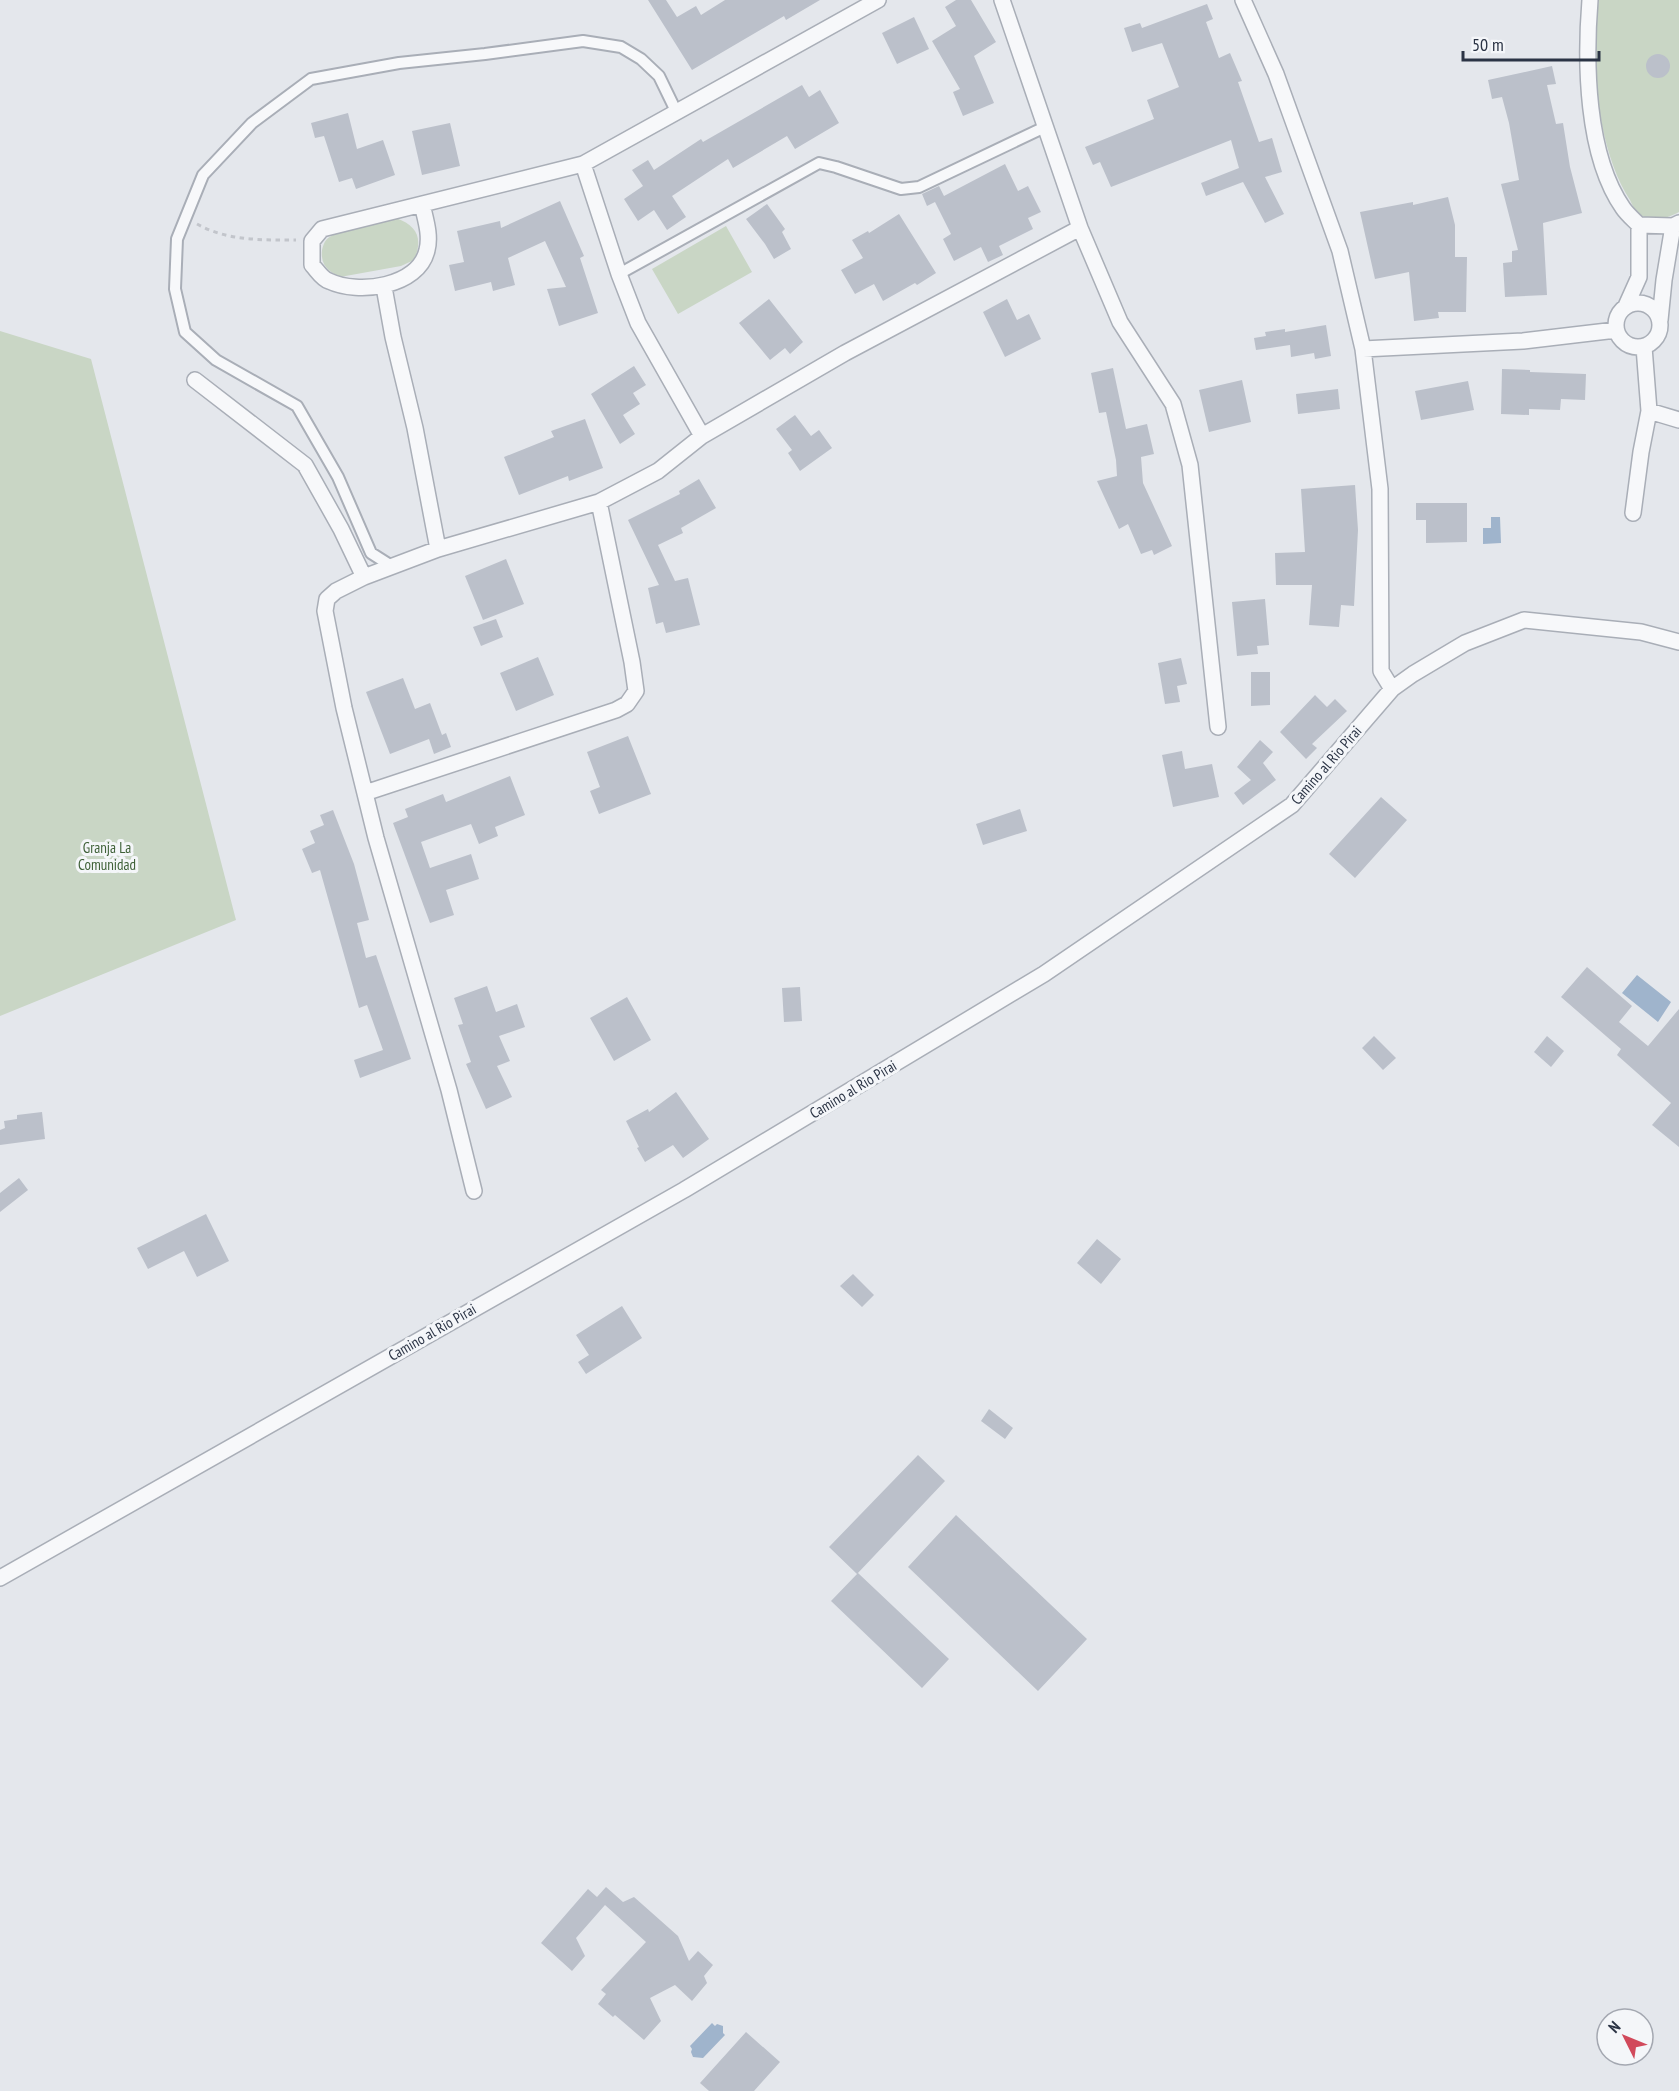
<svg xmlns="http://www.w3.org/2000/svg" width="1679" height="2091" viewBox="0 0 1679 2091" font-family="'PT Sans Narrow',sans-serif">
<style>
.green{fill:#c9d6c5}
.water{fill:#9fb4cc}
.building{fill:#bbc0ca}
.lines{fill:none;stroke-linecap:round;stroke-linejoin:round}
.pedestrian-casing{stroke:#a9aeb7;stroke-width:14}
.minor-casing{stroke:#a9aeb7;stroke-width:18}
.path{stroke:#c2c5cb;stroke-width:3;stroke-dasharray:4.5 4.5;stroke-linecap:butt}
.pedestrian{stroke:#f7f8fa;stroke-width:10}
.minor{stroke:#f7f8fa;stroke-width:15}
.labels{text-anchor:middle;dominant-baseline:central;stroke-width:6;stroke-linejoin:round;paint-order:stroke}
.street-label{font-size:15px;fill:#2b3445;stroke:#f4f6f9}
.park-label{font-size:15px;fill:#3f6138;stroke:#f4f6f9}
</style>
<rect width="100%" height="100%" fill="#e4e7ec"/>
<path class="green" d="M1599,0H1679V212C1666,219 1650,224 1637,212C1634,209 1632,204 1630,200C1600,154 1592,77 1595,23C1596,15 1598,7 1599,0Z
M396,218C418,226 423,239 414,260L401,266L340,277C332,273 323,268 322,257C321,252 323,243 327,239C337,229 381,222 396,218Z
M726,226L752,272L678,314L652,269Z
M0,331L91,359L236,920L0,1016Z"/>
<path class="water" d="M1491,517H1500L1501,543L1483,544V528H1491Z
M1637,975L1671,1002L1658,1022L1622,993Z
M712,2023L715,2026L717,2024L723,2026V2033L725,2035L703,2058L693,2057L691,2052L692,2049L690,2046Z"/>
<path class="building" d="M648,0H666L677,17L696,6L701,15L725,0H820L786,20L784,16L692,70Z
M956,0H971L996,42L974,56L994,103L963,116L953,92L960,89L932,41L956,26L945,7Z
M1207,4L1213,19L1206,22L1219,58L1230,53L1242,81L1238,82L1259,142L1272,138L1282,172L1265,177L1284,214L1265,223L1243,182L1206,196L1201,183L1239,168L1231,140L1111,187L1100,162L1093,165L1085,147L1154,119L1147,100L1179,87L1162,43L1132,52L1124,28L1140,23L1142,28Z
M914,17L929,49L897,64L882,33Z
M1646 66a12 12 0 1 1 24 0a12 12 0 1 1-24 0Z
M1552,66L1556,84L1547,85L1556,124L1563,123L1570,167L1582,213L1543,223L1547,295L1505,297L1503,263L1512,262V251L1518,250L1501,184L1519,180L1509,123L1502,97L1492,99L1488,80Z
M802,85L809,97L820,90L839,123L795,149L787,136L733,168L728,159L672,196L686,217L667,230L654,210L638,221L624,199L643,186L632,170L648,160L654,170L701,139L703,142Z
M348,113L357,149L383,140L395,175L356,189L352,178L339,182L324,136L315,138L311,123Z
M450,123L460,166L422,175L412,131Z
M1005,164L1018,191L1028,186L1041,212L1028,218L1033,229L999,246L1003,255L988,262L981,247L954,261L943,239L951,234L935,202L927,206L922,194L939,186L944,196Z
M1448,197L1455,225V257H1467L1466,312H1438L1439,318L1414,321L1409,272L1375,279L1360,212L1413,202V205Z
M560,201L584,256L580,258L598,313L559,326L547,289L566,287L545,241L508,258L515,285L493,291L491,282L455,291L449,265L464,262L457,231L500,221L501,228Z
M767,204L785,229L782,232L791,249L774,259L765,244L746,219Z
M899,214L936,273L917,285L915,283L883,301L874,284L855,294L841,270L863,258L852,240L868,231L869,233Z
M769,299L803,342L790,354L785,348L770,360L739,323Z
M1007,299L1017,320L1029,314L1041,339L1005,357L983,312Z
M1326,325L1331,356L1315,359L1314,353L1291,357L1290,345L1256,350L1254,338L1266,336L1265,332L1285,329V332Z
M634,366L646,385L633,393L640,404L623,415L635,434L620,444L591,394Z
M1113,368L1126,429L1147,424L1154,454L1141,457L1143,483L1172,546L1154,555L1152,550L1141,554L1128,524L1119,529L1097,481L1117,476L1116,460L1106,412L1099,413L1091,373Z
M1502,369L1530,370V372L1586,374L1585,400L1561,399L1560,410L1529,409V415L1501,414Z
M1242,380L1251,422L1209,432L1199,390Z
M1468,381L1474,410L1421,420L1415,391Z
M1338,389L1340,409L1298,414L1296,394Z
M795,415L811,436L819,430L832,448L800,471L788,453L792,450L776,429Z
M585,419L603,468L569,481L568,476L519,495L504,457L554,437L551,431Z
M699,479L716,508L681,528L683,533L658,545L675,581L688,578L700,625L666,633L663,622L656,624L648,588L659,585L628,520L680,494L679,491Z
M1355,485L1358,530L1354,606L1341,605L1339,627L1309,625L1312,585H1276L1275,553L1305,552L1301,489Z
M1416,503H1467V542L1426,543V520H1416Z
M506,559L524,604L483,620L465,576Z
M1265,599L1269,645L1257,646L1258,654L1237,656L1232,602Z
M496,619L503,637L481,646L473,627Z
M538,657L554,695L516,711L500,673Z
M1181,658L1187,684L1177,686L1180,702L1165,704L1158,663Z
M1251,672H1270V705L1251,706Z
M403,678L415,709L430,703L442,735L446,733L451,747L434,754L429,739L390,754L366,692Z
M1315,695L1327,707L1335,699L1347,711L1312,744L1317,748L1306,759L1280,732Z
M628,736L651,794L599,814L590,791L600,787L587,752Z
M1260,740L1273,752L1263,763L1276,780L1243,805L1234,793L1251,780L1237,767Z
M1182,751L1185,769L1212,764L1219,797L1173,807L1162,755Z
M510,776L525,815L495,827L498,836L479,844L471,824L421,842L430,868L471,854L479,879L446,890L454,915L430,923L393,823L408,817L405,809L443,794L446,802Z
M1381,797L1407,820L1355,878L1329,854Z
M1020,809L1027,831L983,845L976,824Z
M333,810L354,864L369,920L357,923L366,958L376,955L411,1059L360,1078L354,1060L383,1050L367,1005L359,1008L320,870L312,873L302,849L315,843L310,831L324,825L320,815Z
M1587,967L1632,1006L1619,1022L1648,1046L1679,1009V1147L1652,1125L1671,1103L1617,1055L1621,1049L1561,997Z
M487,986L496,1012L517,1004L525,1027L499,1036L510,1061L497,1066L512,1097L486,1109L466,1064L471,1062L458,1025L463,1024L454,998Z
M800,987L802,1021L784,1022L782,988Z
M627,997L651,1040L614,1061L590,1018Z
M1374,1036L1396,1058L1383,1070L1362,1048Z
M1547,1036L1564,1051L1551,1067L1534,1052Z
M676,1092L709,1139L683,1158L673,1145L645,1162L637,1148L639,1147L626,1121L648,1109L649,1112Z
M42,1112L45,1139L0,1145V1130L5,1128L4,1121L17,1119V1115Z
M19,1178L28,1190L0,1212V1193Z
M206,1214L229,1261L197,1277L184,1251L148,1269L137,1248Z
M1097,1239L1121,1259L1101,1284L1077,1263Z
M853,1274L874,1295L862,1307L840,1286Z
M622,1306L642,1338L586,1374L578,1362L589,1355L576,1335Z
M989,1409L1013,1428L1005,1439L981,1421Z
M918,1455L945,1481L857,1574L829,1547Z
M956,1515L1087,1639L1038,1691L908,1567Z
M858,1573L949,1659L922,1688L831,1601Z
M606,1887L623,1902L634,1897L678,1936L689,1961L698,1951L713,1965L704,1976L707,1983L692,2001L675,1985L650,1998L661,2021L644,2040L615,2015L613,2017L598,2004L606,1994L601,1990L646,1942L605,1905L576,1938L585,1956L572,1971L541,1943L588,1889L597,1897Z
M746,2032L780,2062L754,2091H709L700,2083Z"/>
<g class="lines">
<defs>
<path id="pedestrian" d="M619,274L819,163L836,167L901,189L919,187L1045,127
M393,567L371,553L338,477L297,406L216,360L185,332L175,289L177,239L203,175L252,123L311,79L399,63L485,54L583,41L621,47L641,59L659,76L676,111"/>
<path id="minor" d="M1002,0L1080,228L1120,322L1173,404L1190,465L1218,727
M1243,0L1276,74L1340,251L1363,349L1380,489L1381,671L1392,689
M1590,0C1585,62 1586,155 1623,208C1627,214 1633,219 1639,225V277L1626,306
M583,164L619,274L638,323L702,436
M422,204C425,218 431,235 427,250C419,287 358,295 329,281C322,279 317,270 312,265V241L322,229L583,164L878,0
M1639,225L1673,226L1679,223
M384,287L393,337L415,428L438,549
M1616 325a22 22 0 1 1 44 0a22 22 0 1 1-44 0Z
M1660,320L1664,280L1673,226
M1363,349L1523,341L1616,330
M195,380L305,465L341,529L364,577
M1649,411L1679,420
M1633,513L1641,452L1649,411L1644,347
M365,793L616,710L627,704L636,691L632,662L599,502
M474,1191L449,1090L376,838L344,708L325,611L327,599L336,591L364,577L438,549L599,502L658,471L702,436L845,353L1080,228
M0,1578L684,1190L1044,974L1292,805L1392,689L1413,674L1465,643L1524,620L1641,632L1679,642"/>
</defs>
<use href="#pedestrian" class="pedestrian-casing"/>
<use href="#minor" class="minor-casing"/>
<path class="path" d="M197,224C227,241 262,240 296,240"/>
<use href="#pedestrian" class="pedestrian"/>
<use href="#minor" class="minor"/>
</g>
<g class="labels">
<g class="street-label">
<text transform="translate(1326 765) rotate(-49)">Camino al Rio Pirai</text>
<text transform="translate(853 1089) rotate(-31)">Camino al Rio Pirai</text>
<text transform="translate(432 1332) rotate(-30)">Camino al Rio Pirai</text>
</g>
<g class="park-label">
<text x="107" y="847">Granja La<tspan x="107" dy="17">Comunidad</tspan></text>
</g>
</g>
<g transform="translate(1625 2037) rotate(313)"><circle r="28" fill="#f4f6f9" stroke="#a4a8b1" stroke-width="1.5"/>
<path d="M0-4.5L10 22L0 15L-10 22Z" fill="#d1495b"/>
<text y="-9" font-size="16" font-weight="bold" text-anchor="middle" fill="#2b3445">N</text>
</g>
<path d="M1463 51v9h136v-9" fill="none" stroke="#2b3445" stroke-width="3"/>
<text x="1472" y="51" font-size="18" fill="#2b3445" stroke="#f4f6f9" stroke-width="4.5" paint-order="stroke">50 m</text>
</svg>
